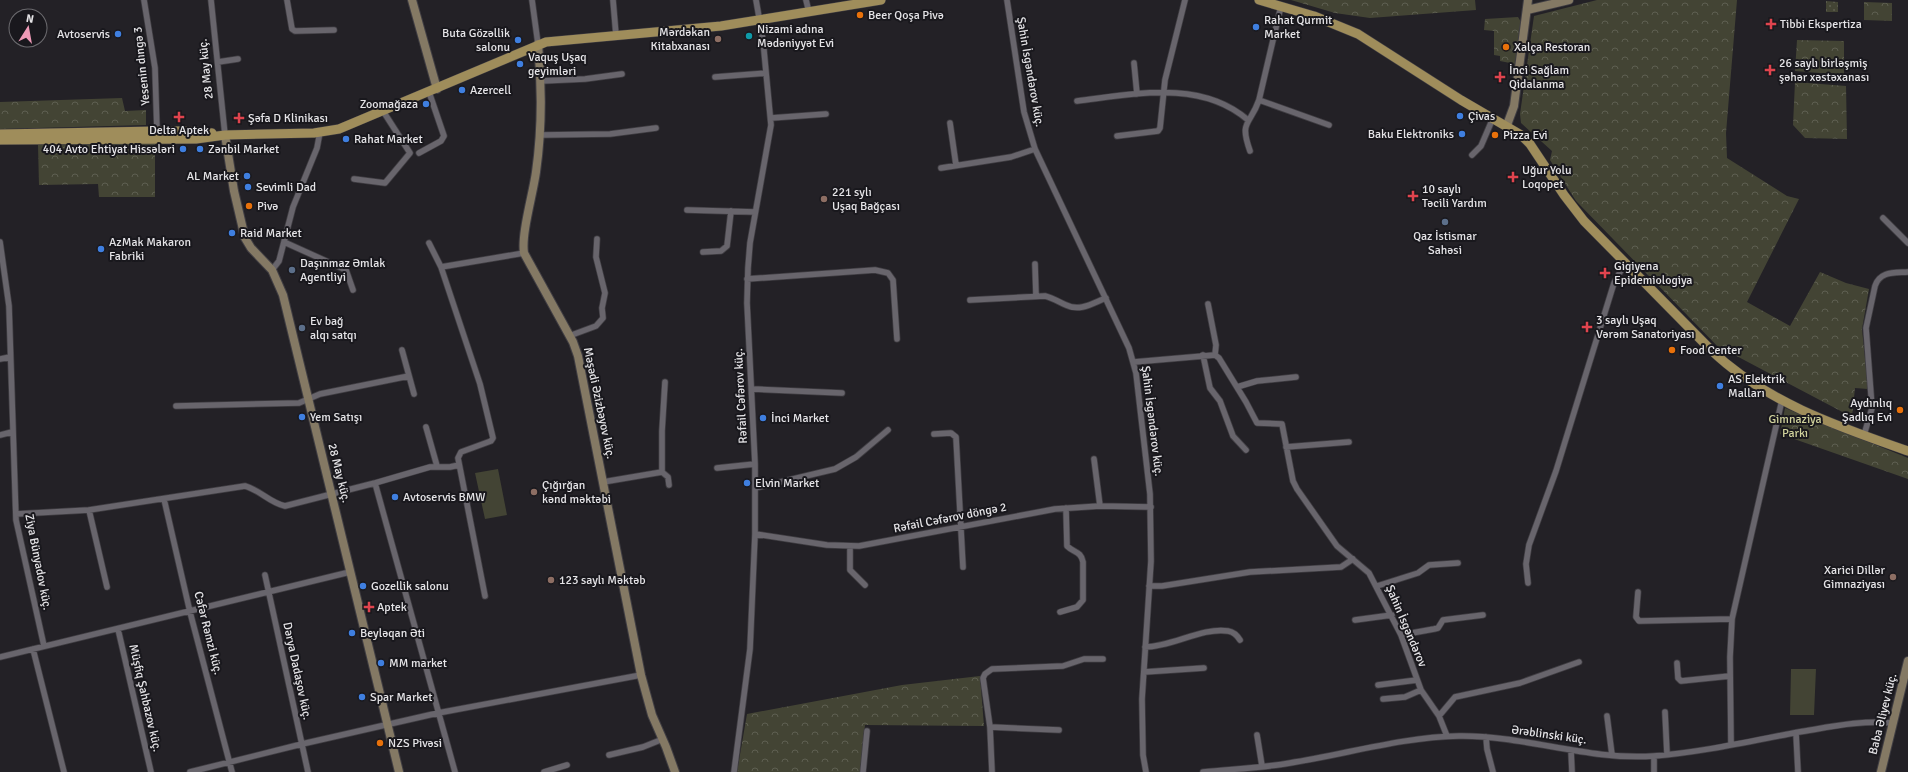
<svg xmlns="http://www.w3.org/2000/svg" width="1908" height="772" viewBox="0 0 1908 772" font-family="Signika,sans-serif">
<style>
.grass{fill:url(#grass-dots)}
.forest{fill:url(#forest-crowns)}
.garden{fill:#434434}
.lines{fill:none;stroke-linecap:round;stroke-linejoin:round}
.street-casing{stroke:#403e43;stroke-width:7}
.secondary-casing{stroke:#403e43;stroke-width:10}
.primary-casing{stroke:#403e43;stroke-width:10}
.street{stroke:#68656c;stroke-width:5.5}
.secondary{stroke:#847964;stroke-width:8}
.primary{stroke:#9f8d5b;stroke-width:9}
.food-dot{fill:#e8710a;stroke:#19181d;stroke-width:1.5}
.health-dot{fill:#e0444e;stroke:#19181d;stroke-width:1.5}
.shop-dot{fill:#3f7fe0;stroke:#19181d;stroke-width:1.5}
.culture-dot{fill:#0f9aa8;stroke:#19181d;stroke-width:1.5}
.education-dot{fill:#8d6e63;stroke:#19181d;stroke-width:1.5}
.service-dot{fill:#5c6f8a;stroke:#19181d;stroke-width:1.5}
.labels{text-anchor:middle;dominant-baseline:central;stroke-width:4;stroke-linejoin:round;paint-order:stroke}
.poi-label{font-size:12px;fill:#e5e4e7;stroke:#19181d;text-anchor:start}
.street-label{font-size:12px;fill:#e5e4e7;stroke:#19181d}
.park-label{font-size:12px;fill:#d0d29c;stroke:#19181d}
</style>
<defs>
<pattern id="grass-dots" width="8" height="8" patternUnits="userSpaceOnUse"><rect width="8" height="8" fill="#434434"/><path d="M2 2h.1M6 6h.1" fill="none" stroke="#5e5f51" stroke-width="1.8" stroke-linecap="round"/></pattern>
<pattern id="forest-crowns" width="20" height="18" patternUnits="userSpaceOnUse"><rect width="20" height="18" fill="#434434"/><path d="M2 6a3 3 0 1 1 6 0M12 15a3 3 0 1 1 6 0" fill="none" stroke="#5e5f51"/></pattern>
</defs>
<rect width="100%" height="100%" fill="#232126"/>
<path class="grass" d="M1826,1L1838,2V12H1826Z"/>
<path class="forest" d="M1291,0H1475L1476,10L1370,18L1335,13Z
M1597,0H1737L1726,133L1727,158L1787,196L1799,199L1747,302L1790,326L1820,272L1846,283L1869,289L1862,329L1868,389L1855,388L1852,417L1729,352L1725,354L1576,201L1550,160L1552,151L1521,123L1520,114L1534,16Z
M1864,2L1892,3V21L1864,20Z
M1518,17L1521,22L1515,64L1500,61V56L1494,55V31L1484,30L1485,19Z
M1797,40L1844,41V75L1795,71Z
M1795,82L1846,86L1847,139L1805,138L1793,125Z
M122,98L125,111L146,110V125L0,129V102Z
M155,143V197H99L98,184L39,185L38,145Z
M1785,408L1908,458V479L1780,434Z
M980,676L984,726L865,725L860,772H737L747,714L902,685Z"/>
<path class="garden" d="M498,469L507,515L485,519L475,473Z
M1791,669H1816L1814,715H1790Z"/>
<g class="lines">
<defs>
<path id="street" d="M144,0L155,68L157,131
M211,0L225,135
M287,0L292,29L295,31L334,30
M532,0L538,44
M613,0L616,35
M806,0L809,12
M1007,0L1024,112L1035,149L1129,348L1136,373L1150,494L1151,561L1142,699L1143,755L1146,772
M218,62L238,59
M1134,63L1137,94
M715,77L766,73
M541,81L585,79L622,74
M1259,100L1329,125
M1077,101C1134,94 1201,79 1248,120
M771,118L826,114
M950,123L956,165
M541,135L610,134L656,128
M1117,136L1158,131L1160,128L1165,80L1185,0
M1250,151C1239,120 1250,126 1259,100L1281,6
M419,153L441,141L444,136L429,92
M1472,155L1481,146L1493,118
M941,168L1011,157L1035,149
M354,179L385,183L410,153L383,111
M687,210L755,212
M1883,218L1908,243
M0,242L9,306L16,520L44,646
M284,242L346,270L353,290
M429,243L441,267L480,384L493,438L491,441L461,452L458,458L485,596
M703,252L721,251L727,246L731,211
M1035,264L1036,295
M441,267L524,253
M272,270L279,261L293,207L317,148L320,132
M747,279L875,270L888,273L893,280L897,339
M970,300L1045,296C1053,298 1059,302 1066,305C1080,312 1093,303 1106,298
M1208,304L1216,345L1215,355
M569,336L596,326L603,318L602,308L605,293L596,257L597,239
M402,350L414,394
M1203,355L1210,388L1220,401L1233,436L1246,450
M0,359L10,357
M1134,362L1215,355L1219,358L1246,402L1257,423L1282,424L1293,481L1297,489L1337,546L1369,573L1401,635L1421,690L1439,716L1447,736
M665,382L662,431V472L668,477L669,485
M1237,387L1257,381L1296,377
M753,389L842,393
M176,406L299,403L320,394L409,376
M426,427L437,466
M934,434L951,433L956,437L963,567
M0,435L12,432
M1864,435L1872,408L1866,328L1875,286C1880,271 1894,273 1908,272
M1286,447L1349,442
M1094,459L1100,506
M717,468L755,464
M603,482L662,472
M375,483L455,772
M755,488L835,469L856,457L888,430
M164,499L190,612L232,772
M89,510L107,587
M16,514L89,510L245,486C260,490 270,503 285,506L375,483L430,467H450L459,465
M755,534L827,545L859,546L1055,509L1100,506L1151,507
M850,547V570L865,585
M265,575L308,772
M1528,583L1526,564L1529,545L1556,471L1614,283L1620,272L1626,265
M1149,586H1162L1250,572L1341,567L1353,559
M1377,586L1418,573L1429,565L1458,563
M1638,592L1636,617L1639,621L1732,619
M1060,612L1077,607L1083,600V562C1081,551 1074,553 1067,546L1066,508
M1355,620L1392,615
M118,629L151,772
M1401,635L1434,629L1438,628L1443,620L1483,615
M1145,647C1172,647 1202,627 1228,631C1234,632 1237,635 1240,640
M33,649L64,772
M0,657L350,572
M1677,663L1678,678L1681,681L1730,676
M1144,672L1204,668
M1378,685L1417,680
M1383,699L1405,697L1421,690
M1665,712L1667,754
M1439,716L1455,697L1520,683L1579,662
M1607,716L1612,755
M990,727L1059,730
M1796,733L1798,772
M1257,735L1262,766
M1486,737L1487,749L1493,772
M1731,744L1730,657L1732,619L1782,400
M1571,750L1572,772
M609,755L643,747L663,739
M1654,756V772
M190,772L302,744L438,713L641,675
M544,772L567,765
M734,772L750,649L755,534V464L747,303L748,268L750,243L771,125L763,40L756,0
M863,772L867,731
M992,772L990,727L983,678L985,674L992,669L1063,666L1084,659H1103
M1203,772C1232,769 1262,768 1290,763C1347,754 1402,737 1459,736C1524,735 1589,761 1654,756C1703,752 1751,741 1799,732C1830,727 1861,720 1893,723"/>
<path id="secondary" d="M412,0L437,89
M1527,10L1569,0
M538,44C542,87 542,130 536,172C533,194 521,234 524,253L573,342L578,356L641,675L652,715L666,747L675,772
M1507,125L1514,106L1528,0
M225,135L234,191L245,238L251,248L272,270L283,295L399,772
M1881,772L1908,661"/>
<path id="primary" d="M1259,0L1314,16L1358,34L1461,100L1521,135L1530,144L1564,195L1584,221L1711,350C1765,402 1839,427 1908,451
M0,134L157,131H195L212,133
M0,140L196,139L225,135L314,133L339,129L546,42L721,26L881,0"/>
</defs>
<use href="#street" class="street-casing"/>
<use href="#secondary" class="secondary-casing"/>
<use href="#primary" class="primary-casing"/>
<use href="#street" class="street"/>
<use href="#secondary" class="secondary"/>
<use href="#primary" class="primary"/>
</g>
<g class="food-dot">
<circle cx="860" cy="15" r="4"/>
<circle cx="1506" cy="47" r="4"/>
<circle cx="1495" cy="135" r="4"/>
<circle cx="249" cy="206" r="4"/>
<circle cx="1672" cy="350" r="4"/>
<circle cx="1900" cy="410" r="4"/>
<circle cx="380" cy="743" r="4"/>
</g>
<g class="health-dot">
<path d="M1769 18h4v4h4v4h-4v4h-4v-4h-4v-4h4z"/>
<path d="M1768 64h4v4h4v4h-4v4h-4v-4h-4v-4h4z"/>
<path d="M1498 71h4v4h4v4h-4v4h-4v-4h-4v-4h4z"/>
<path d="M177 111h4v4h4v4h-4v4h-4v-4h-4v-4h4z"/>
<path d="M237 112h4v4h4v4h-4v4h-4v-4h-4v-4h4z"/>
<path d="M1511 171h4v4h4v4h-4v4h-4v-4h-4v-4h4z"/>
<path d="M1411 190h4v4h4v4h-4v4h-4v-4h-4v-4h4z"/>
<path d="M1603 267h4v4h4v4h-4v4h-4v-4h-4v-4h4z"/>
<path d="M1585 321h4v4h4v4h-4v4h-4v-4h-4v-4h4z"/>
<path d="M367 601h4v4h4v4h-4v4h-4v-4h-4v-4h4z"/>
</g>
<g class="shop-dot">
<circle cx="1256" cy="27" r="4"/>
<circle cx="118" cy="34" r="4"/>
<circle cx="518" cy="40" r="4"/>
<circle cx="520" cy="64" r="4"/>
<circle cx="462" cy="90" r="4"/>
<circle cx="426" cy="104" r="4"/>
<circle cx="1460" cy="116" r="4"/>
<circle cx="1462" cy="134" r="4"/>
<circle cx="346" cy="139" r="4"/>
<circle cx="183" cy="149" r="4"/>
<circle cx="200" cy="149" r="4"/>
<circle cx="247" cy="176" r="4"/>
<circle cx="248" cy="187" r="4"/>
<circle cx="232" cy="233" r="4"/>
<circle cx="101" cy="249" r="4"/>
<circle cx="1720" cy="386" r="4"/>
<circle cx="302" cy="417" r="4"/>
<circle cx="763" cy="418" r="4"/>
<circle cx="747" cy="483" r="4"/>
<circle cx="395" cy="497" r="4"/>
<circle cx="363" cy="586" r="4"/>
<circle cx="352" cy="633" r="4"/>
<circle cx="381" cy="663" r="4"/>
<circle cx="362" cy="697" r="4"/>
</g>
<circle class="culture-dot" cx="749" cy="36" r="4"/>
<g class="education-dot">
<circle cx="718" cy="39" r="4"/>
<circle cx="824" cy="199" r="4"/>
<circle cx="534" cy="492" r="4"/>
<circle cx="1893" cy="577" r="4"/>
<circle cx="551" cy="580" r="4"/>
</g>
<g class="service-dot">
<circle cx="1445" cy="222" r="4"/>
<circle cx="292" cy="270" r="4"/>
<circle cx="302" cy="328" r="4"/>
</g>
<g class="labels">
<g class="poi-label">
<text x="868" y="15">Beer Qoşa Pivə</text>
<text x="1264" y="20">Rahat Qurmit<tspan x="1264" dy="14">Market</tspan></text>
<text x="1780" y="24">Tibbi Ekspertiza</text>
<text x="757" y="29">Nizami adına<tspan x="757" dy="14">Mədəniyyət Evi</tspan></text>
<text x="710" y="32" text-anchor="end">Mərdəkan<tspan x="710" dy="14">Kitabxanası</tspan></text>
<text x="510" y="33" text-anchor="end">Buta Gözəllik<tspan x="510" dy="14">salonu</tspan></text>
<text x="110" y="34" text-anchor="end">Avtoservis</text>
<text x="1514" y="47">Xalça Restoran</text>
<text x="528" y="57">Vaquş Uşaq<tspan x="528" dy="14">geyimləri</tspan></text>
<text x="1779" y="63">26 saylı birləşmiş<tspan x="1779" dy="14">şəhər xəstəxanası</tspan></text>
<text x="1509" y="70">İnci Sağlam<tspan x="1509" dy="14">Qidalanma</tspan></text>
<text x="470" y="90">Azercell</text>
<text x="418" y="104" text-anchor="end">Zoomağaza</text>
<text x="1468" y="116">Çivas</text>
<text x="248" y="118">Şəfa D Klinikası</text>
<text x="179" y="130" text-anchor="middle">Delta Aptek</text>
<text x="1454" y="134" text-anchor="end">Baku Elektroniks</text>
<text x="1503" y="135">Pizza Evi</text>
<text x="354" y="139">Rahat Market</text>
<text x="175" y="149" text-anchor="end">404 Avto Ehtiyat Hissələri</text>
<text x="208" y="149">Zənbil Market</text>
<text x="1522" y="170">Uğur Yolu<tspan x="1522" dy="14">Loqopet</tspan></text>
<text x="239" y="176" text-anchor="end">AL Market</text>
<text x="256" y="187">Sevimli Dad</text>
<text x="1422" y="189">10 saylı<tspan x="1422" dy="14">Təcili Yardım</tspan></text>
<text x="832" y="192">221 sylı<tspan x="832" dy="14">Uşaq Bağçası</tspan></text>
<text x="257" y="206">Pivə</text>
<text x="240" y="233">Raid Market</text>
<text x="1445" y="236" text-anchor="middle">Qaz İstismar<tspan x="1445" dy="14">Sahəsi</tspan></text>
<text x="109" y="242">AzMak Makaron<tspan x="109" dy="14">Fabriki</tspan></text>
<text x="300" y="263">Daşınmaz Əmlak<tspan x="300" dy="14">Agentliyi</tspan></text>
<text x="1614" y="266">Gigiyena<tspan x="1614" dy="14">Epidemiologiya</tspan></text>
<text x="1596" y="320">3 saylı Uşaq<tspan x="1596" dy="14">Vərəm Sanatoriyası</tspan></text>
<text x="310" y="321">Ev bağ<tspan x="310" dy="14">alqı satqı</tspan></text>
<text x="1680" y="350">Food Center</text>
<text x="1728" y="379">AS Elektrik<tspan x="1728" dy="14">Malları</tspan></text>
<text x="1892" y="403" text-anchor="end">Aydınlıq<tspan x="1892" dy="14">Şadlıq Evi</tspan></text>
<text x="310" y="417">Yem Satışı</text>
<text x="771" y="418">İnci Market</text>
<text x="755" y="483">Elvin Market</text>
<text x="542" y="485">Çığırğan<tspan x="542" dy="14">kənd məktəbi</tspan></text>
<text x="403" y="497">Avtoservis BMW</text>
<text x="1885" y="570" text-anchor="end">Xarici Dillər<tspan x="1885" dy="14">Gimnaziyası</tspan></text>
<text x="559" y="580">123 saylı Məktəb</text>
<text x="371" y="586">Gozellik salonu</text>
<text x="377" y="607">Aptek</text>
<text x="360" y="633">Beyləqan Əti</text>
<text x="389" y="663">MM market</text>
<text x="370" y="697">Spar Market</text>
<text x="388" y="743">NZS Pivəsi</text>
</g>
<g class="street-label">
<text transform="translate(142 66) rotate(-96)">Yesenin dıngə 3</text>
<text transform="translate(206 69) rotate(-96)">28 May küç.</text>
<text transform="translate(1030 72) rotate(80)">Şahin İsgəndərov küç.</text>
<text transform="translate(741 396) rotate(-93)">Rəfail Cəfərov küç.</text>
<text transform="translate(599 403) rotate(78)">Məşədi Əzizbəyov küç.</text>
<text transform="translate(1152 421) rotate(83)">Şahin İsgəndərov küç.</text>
<text transform="translate(339 473) rotate(76)">28 May küç.</text>
<text transform="translate(950 518) rotate(-11)">Rəfail Cəfərov döngə 2</text>
<text transform="translate(38 562) rotate(79)">Ziya Bünyadov küç.</text>
<text transform="translate(1406 626) rotate(67)">Şahin İsgəndərov</text>
<text transform="translate(208 633) rotate(76)">Cəfər Rəmzi küç.</text>
<text transform="translate(297 671) rotate(78)">Dərya Dadaşov küç.</text>
<text transform="translate(145 698) rotate(77)">Müşfiq Şahbazov küç.</text>
<text transform="translate(1883 714) rotate(-76)">Baba Əliyev küç.</text>
<text transform="translate(1549 735) rotate(8)">Ərəblinski küç.</text>
</g>
<g class="park-label">
<text x="1795" y="419">Gimnaziya<tspan x="1795" dy="14">Parkı</tspan></text>
</g>
</g>
<g transform="translate(28 28) rotate(11)"><circle r="19" fill="#19181d" stroke="#6b6a6e"/>
<path d="M0-3L7 15L0 10L-7 15Z" fill="#ef9ab7"/>
<text y="-6" font-size="11" font-weight="bold" text-anchor="middle" fill="#e5e4e7">N</text>
</g>
</svg>
